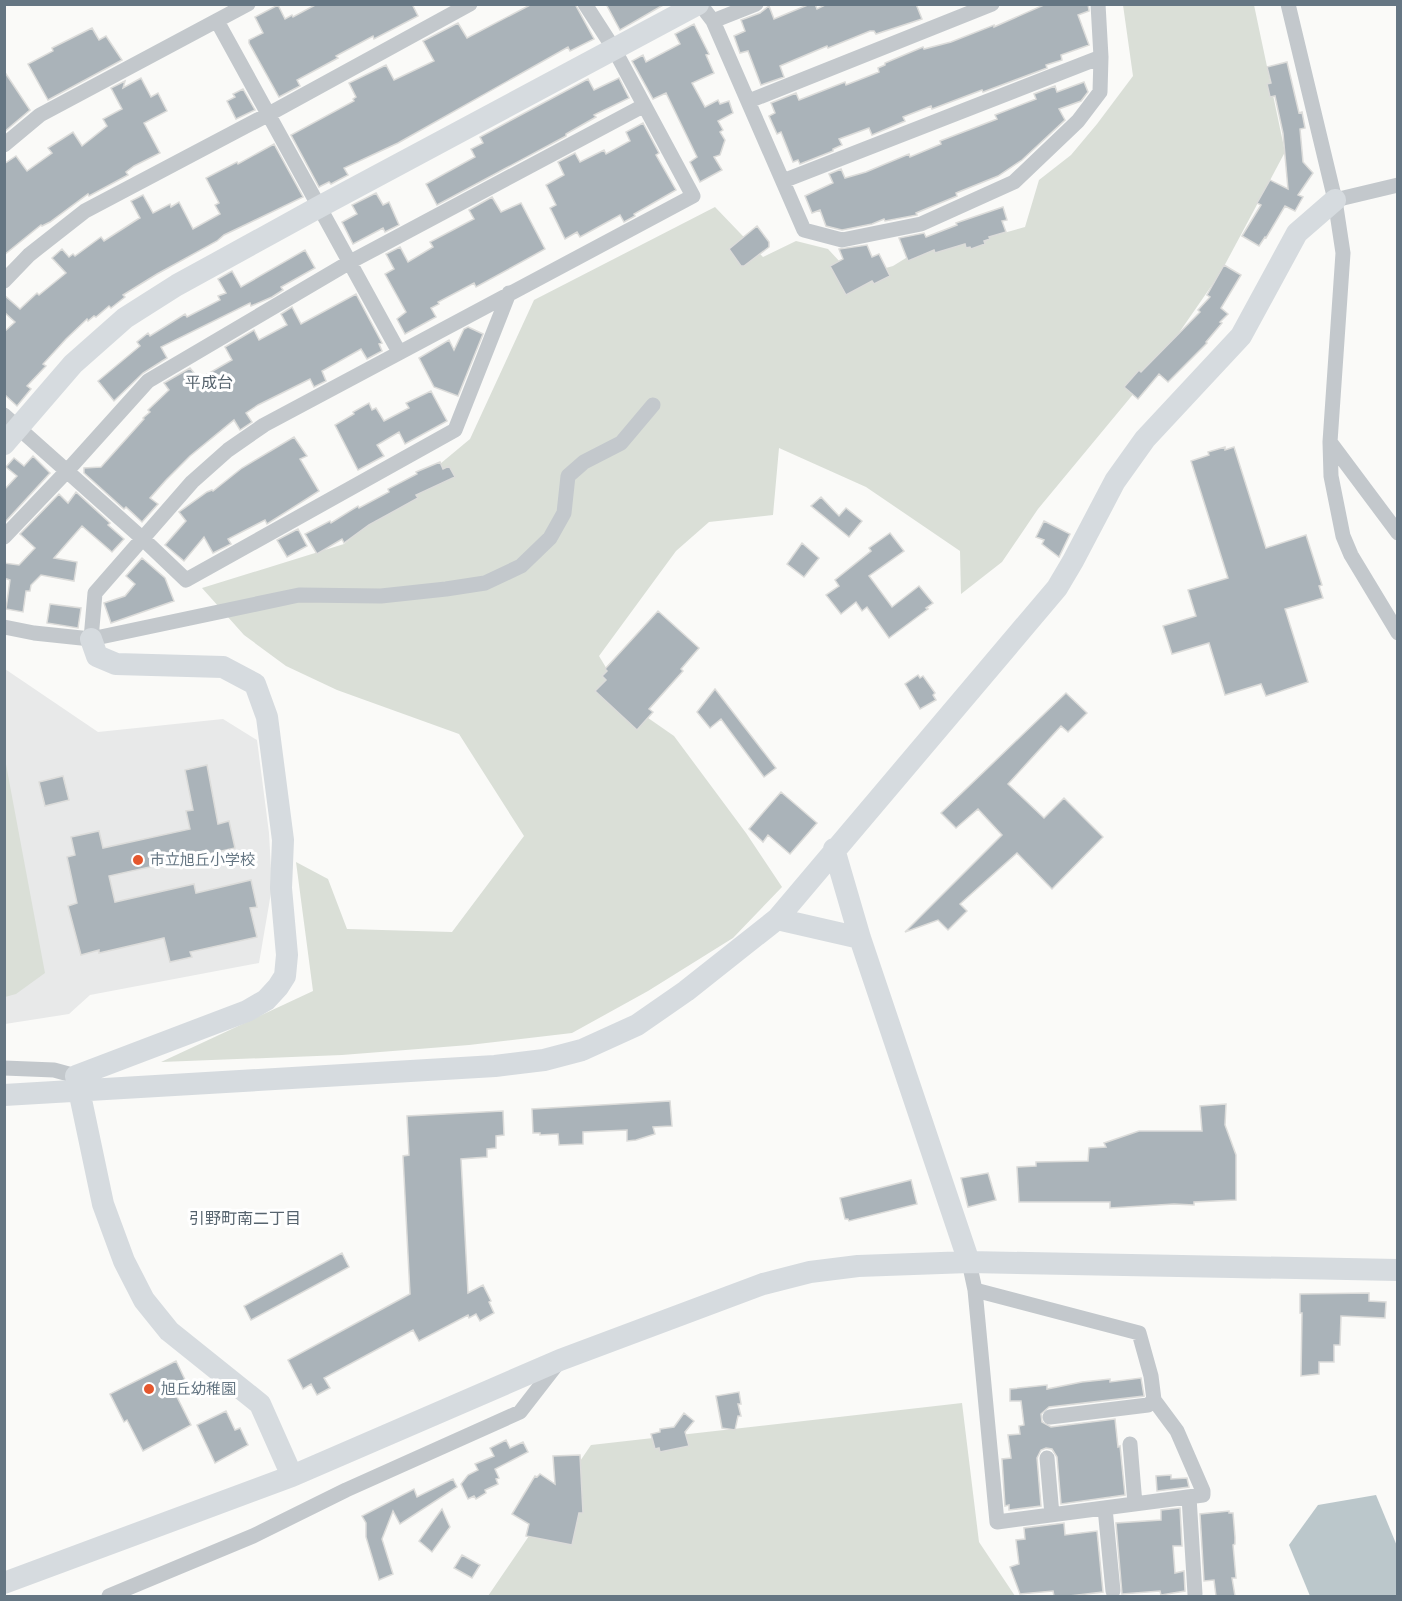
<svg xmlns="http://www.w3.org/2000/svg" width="1402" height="1601" viewBox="0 0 1402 1601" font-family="Rubik,'Noto Sans JP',sans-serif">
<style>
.built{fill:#e8e9e9}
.green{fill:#dadfd7}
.water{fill:#bbc7cb}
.building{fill:#aab3b9;stroke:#dcdcda;stroke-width:1.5}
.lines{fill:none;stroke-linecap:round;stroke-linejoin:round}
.street{stroke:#c3c8cc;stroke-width:15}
.secondary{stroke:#d6dbdf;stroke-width:22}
.poi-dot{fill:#e4572e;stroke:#fff;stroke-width:2}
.labels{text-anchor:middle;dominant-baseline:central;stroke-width:6;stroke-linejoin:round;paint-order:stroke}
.poi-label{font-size:15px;fill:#657683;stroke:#fff;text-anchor:start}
.neighbourhood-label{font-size:16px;fill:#57646e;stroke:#fff}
</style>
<rect width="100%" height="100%" fill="#fafaf8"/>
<path class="built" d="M5,669L98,732L223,719L257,740L269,833L272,887L259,963L90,995L69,1014L5,1024Z"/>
<path class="green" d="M1123,5H1254L1285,152L1221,272L1154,369L1038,509L1002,562L961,594L960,551L866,487L779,448L773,515L709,522L676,551L599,656L628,704L674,736L746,833L782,887L733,938L648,991L572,1033L469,1045L342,1055L161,1062L313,991L296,862L328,879L347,929L452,932L524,836L459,734L337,690L286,666L244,635L202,588L344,544L470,439L534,300L715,207L763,257L796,241L828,249L854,277L893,266L914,253L947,249L1025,227L1039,180L1071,155L1097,124L1133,76Z
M5,759L45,973L16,994L5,997Z
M962,1403L979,1542L1015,1596H488L591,1445Z"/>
<path class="water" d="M1376,1495L1397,1546V1596H1310L1289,1545L1318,1505Z"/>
<path class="building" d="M317,4H412L418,16L374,39L373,36L336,56L338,58L297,80L300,86L279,97L249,43V40L263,33L255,17L278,5L285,19L292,15L293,17Z
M532,4H575L594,39L570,51L568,47L398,143L344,168L348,175L331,184L329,182L319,187L291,135L354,101L353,99L356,97L349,83L386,65L394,80L434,61L423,41L458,23L467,38Z
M606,4H665L620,30Z
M810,4H815L817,9L827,4H916L922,19L876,34L874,31H870L828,48L827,46L780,66L784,77L761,85L748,51L740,53L734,36L745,31L741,20L760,13L769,6L774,19Z
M1046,4H1088L1089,11L1078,15L1089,45L1061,55L1062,60L1046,65L1047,68L983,92L982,90L932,109L931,106L903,117L905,121L872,135L869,128L839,139L842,145L833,149V151L800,164L798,160L793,162L781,132L777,134L769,116L775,113L771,103L796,93L799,100L845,82L846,85L879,72L878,68L885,65V63L923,47L924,49L951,42L994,25V27Z
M694,24L709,54L706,55L714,73L692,83L705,107L718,100L720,104L729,101L733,113L718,121L723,130L720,132L725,140L720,155L714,157L722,170L700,182L690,162L697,157L666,93L653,99L632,61L643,55L646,62L680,44L675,34Z
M92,28L99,40L106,36L122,60L48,100L28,64L53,51L52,48Z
M1287,62L1299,113L1302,112L1305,128L1300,129L1303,162L1313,173L1298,195L1303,197L1295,211L1285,206L1266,238L1265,237L1259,246L1242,236L1261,205L1257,203L1270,180L1288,189L1283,133L1275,96L1270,97L1267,84L1271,83L1267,67Z
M4,71L30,110L4,132Z
M141,78L151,97L158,93L167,111L144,123L160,153L134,166L126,172L128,175L89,196L88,194L50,222L42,226L41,225L4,255V164L16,156L27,171L52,153L48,148L73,132L82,146L107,126L103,119L122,109L111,88L125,81L123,88Z
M619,78L629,98L594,115L596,117L566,134V136L437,205L426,184L475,157L471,149L483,143L480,137L588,79L594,90Z
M1084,82L1088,92L1081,101L1059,109L1065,120L1022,160L998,176L956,193L957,196L916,213L917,215L885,221L884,219L872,224L842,230L826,226L820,210L812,213L805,196L833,183L829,174L841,169L845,178L866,172L909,154L910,157L941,144L940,141L997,119L995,115L1036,99L1034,94L1055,86L1057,92Z
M243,89L255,110L236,119L227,101L235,97L233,94Z
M643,123L659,153L656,155L676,190L634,214L635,216L624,222L620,215L580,237L577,232L565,239L550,208L556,205L546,185L564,175L558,162L575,153L580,162L604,150L606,154L630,141L626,132Z
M274,144L303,197L224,235L217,241L157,274L123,295L125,297L111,308L109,306L96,317L94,316L88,321L87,319L66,339L43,364L46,366L27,386L31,389L17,406L4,394V332L15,322L4,312V295L20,309L37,293L39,295L66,273L52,258L62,249L69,257L73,254L75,256L101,237L104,241L138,219L140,218L131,201L143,195L153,213L170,204L171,207L179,202L193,229L220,214L215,205L219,203L206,178L237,162L238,164Z
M376,193L383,205L389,202L399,225L385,232L383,228L353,244L342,222L357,214L352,205Z
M492,197L501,212L521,203L545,249L476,287L474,283L438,302L439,304L431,308L436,317L405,334L397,319L406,312L385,274L394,269L386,254L400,247L408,262L433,247L430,242L474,219L469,210Z
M1003,207L1007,220L1002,221L1006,232L989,237L990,239L984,241L985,244L971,249L970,247L966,248L965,244L935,253L934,250L908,261L899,238L924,233L926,237L957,225L956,223Z
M757,226L769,242V247L744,266H741L729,249Z
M867,245L872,257L879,254L890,276L874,284L872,281L846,295L830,266L843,259L839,249Z
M305,250L315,268L281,287L283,290L272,297L251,306L250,303L161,347L167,358L143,373L114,401L98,381L140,346L137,342L148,333L150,336L185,314L187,317L220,300L218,296L226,293L218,279L232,271L241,287Z
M1224,265L1241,275L1221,308L1228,314L1220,322L1222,323L1206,342L1207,343L1168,382L1159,374L1138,399L1124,387L1139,370L1141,372L1200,312L1198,310L1210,297L1207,295Z
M356,294L382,343L379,344L382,351L367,359L361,349L322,371L326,381L314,387L310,379L258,405L246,413L252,422L240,430L234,420L190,456L166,480L150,498L158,504L142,522L126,507L124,509L84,473V468L101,467L144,419L143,418L150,412L148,410L169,390L164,383L190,368L199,379L232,360L225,347L254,330L259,340L287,325L281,314L292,307L301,324Z
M468,327L483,334L458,396L434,387L419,358L449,340L454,350L464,329Z
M431,391L447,421L405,444L399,432L377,445L384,456L358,470L335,425L354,414L353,412L369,403L372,410L376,408L384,421L409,408L406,403Z
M294,437L307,456L300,459L319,491L267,524L265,520L228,539L231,544L213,553L204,537L184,561L165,545L186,521L179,512L207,492L212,490L213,491L242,468Z
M1225,447V450L1234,447L1266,548L1306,535L1322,585L1319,586L1323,598L1285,609L1308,682L1266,696L1261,684L1225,695L1209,643L1172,654L1163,626L1196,616L1188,590L1228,578L1191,461L1209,455L1208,452Z
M33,456L50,473L6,521L4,519V490L17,476L6,467L14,458L24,466Z
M440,462L443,469L449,466L455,477L416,495L418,498L369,525L344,543L342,539L317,554L305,534L330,521L331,523L358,506L359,508L389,492L388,489L417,474L416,472Z
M76,492L110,523L108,525L124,539L112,552L82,526L54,558L77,562L74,581L41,575L31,585L30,591H26L23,612L6,609L10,580L4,578V563L19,565L35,548L20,534L59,494L68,503Z
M821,497L839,516L846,508L862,521L849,537L811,506Z
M1044,521L1070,534L1059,557L1042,544L1044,540L1036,537Z
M298,529L307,546L287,557L277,540Z
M890,533L904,551L869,576L892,607L919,586L933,603L926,608L928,609L889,638L867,607L862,611L856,602L841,614L826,595L839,586L835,580L871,551L869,548Z
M802,543L819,558L804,577L787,564Z
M142,558L165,578L174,601L111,623L104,603L125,596L135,584L126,576Z
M50,604L81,608L78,628L47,623Z
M658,611L699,648L681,669L683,671L649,709L653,712L637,730L595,691L606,680L602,676L607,671L605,669Z
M918,675L920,678L923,676L935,693L933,695L936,700L920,709L905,684Z
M715,689L776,768L764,777L721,719L710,728L697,712Z
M1066,693L1087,713L1068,732L1061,726L1008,784L1044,818L1064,798L1103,837L1052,889L1017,853L960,904L967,911L948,930L938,920L905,932L1002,835L978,809L956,828L941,813Z
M207,765L218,824L229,821L235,848L109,876L115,902L194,884L196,893L251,880L257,907L250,908L257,937L190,952L192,957L170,962L164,938L99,953V950L81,955L68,906L77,903L67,857L75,855L71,837L99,831L103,848L190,829L186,811L193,810L185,770Z
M63,776L69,800L45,806L39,782Z
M781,792L817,823L790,854L768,835L763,842L749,829Z
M670,1101L672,1126L653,1127L655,1134L636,1140L627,1141V1130L583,1132V1144L559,1145L558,1134L540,1135V1133H533L532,1109Z
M1226,1104L1225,1125L1236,1155V1200L1194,1202V1205L1174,1204L1110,1208V1202H1019L1017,1167L1036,1166V1162L1088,1161L1089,1148L1106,1147L1104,1143L1139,1131H1202L1200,1106Z
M503,1111L504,1135L496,1136V1148L487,1149V1157L461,1159L468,1293L483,1285L491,1301L489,1302L494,1313L480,1321L476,1314L469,1318L468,1315L419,1341L413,1330L324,1378L330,1388L317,1395L311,1384L303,1389L288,1360L410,1294L403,1156L409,1155L407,1116Z
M988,1173L996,1200L968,1207L961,1178Z
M911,1180L917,1204L849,1221L848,1219H845L840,1198Z
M342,1253L349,1267L251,1320L244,1306Z
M1369,1293V1301L1386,1302L1385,1318L1341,1316L1340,1345H1334V1362H1319V1374L1301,1376L1302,1313H1300V1294Z
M176,1361L189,1388L176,1395L191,1425L143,1451L127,1420L124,1422L110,1394Z
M1141,1378L1144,1396L1049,1407L1041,1414L1042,1422L1051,1427L1115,1419L1118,1447L1120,1446L1125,1495L1061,1504L1057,1457L1052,1449L1046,1448L1041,1450L1037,1458L1041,1506L1009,1510V1505L1005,1506L1002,1459L1011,1458L1008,1435L1020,1434L1019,1426L1024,1425L1021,1401H1010V1389L1047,1385V1389L1082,1382L1110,1379V1382Z
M739,1392L741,1404H738L741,1416H738L735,1430L722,1428L716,1396Z
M226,1411L235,1430L240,1428L248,1445L215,1463L197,1425Z
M684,1413L694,1421L685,1432L689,1446L660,1452L659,1448L655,1449L651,1434L660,1432V1429L674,1427Z
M506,1440L510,1448L523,1442L528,1452L495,1469L499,1478L496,1479L498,1484L485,1490L486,1493L476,1499L474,1496L468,1499L461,1484L468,1475L478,1470L475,1464L494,1456L490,1448Z
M580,1455L583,1513H579L572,1545L526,1536L529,1524L512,1514L535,1476L537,1477L540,1474L555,1484L553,1456Z
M1171,1475V1479L1187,1478L1189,1487L1157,1491L1156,1476Z
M453,1479L457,1487L400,1524L393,1511L382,1539L393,1574L379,1580L366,1537V1523L362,1516L414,1489L417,1497Z
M1180,1508L1182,1546H1173L1175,1573L1184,1571L1185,1591L1161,1595L1160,1591L1122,1594L1116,1523L1161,1520V1510Z
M442,1509L450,1527L432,1552L419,1541Z
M1229,1511V1513H1233L1235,1537V1544L1233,1545L1236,1578H1232L1235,1596H1216L1214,1580L1204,1581L1200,1514Z
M1064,1523L1065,1535L1097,1531L1103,1592L1069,1596H1054L1053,1591L1020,1594L1010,1567L1019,1564L1016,1540L1025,1539L1024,1528Z
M462,1555L480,1565L472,1578L454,1568Z"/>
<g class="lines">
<path class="street" d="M700,4L713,21L804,230L842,240L921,224L1014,182L1078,121L1100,92L1101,57L1098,4
M1288,4L1335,200L1398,185
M217,21L399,352
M713,21L756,4
M749,101L992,4
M4,145L40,115L248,4
M783,181L1101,57
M1335,200L1343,253L1330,442L1331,476L1343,536L1351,555L1398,633
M4,281L29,255L85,211L269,114L470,4
M4,415L143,539L186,580L455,430L509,293
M1330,442L1398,533
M4,537L67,471L148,381L350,262L643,106
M4,627L34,633L91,639L299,595L381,596L446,589L485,583L521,566L550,538L564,513L568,476L584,462L621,443L653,405
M91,639L95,593L192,482L228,450L264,425L693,196L614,49L585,4
M4,1068L54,1070L76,1076
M969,1262L975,1290L997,1522L1203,1495V1491L1177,1431L1154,1400L1151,1376L1139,1333L975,1290
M1050,1417L1148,1405L1154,1400
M1130,1444L1135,1504
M1047,1458L1052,1515
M1189,1497L1195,1594
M1105,1508L1113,1591
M109,1596L253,1536L346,1490L520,1412L558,1363"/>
<path class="secondary" d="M4,444L73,364L125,318L177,285L319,207L698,4
M91,639L97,656L116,664L223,667L255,684L267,717L283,840L281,888L287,955L285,976L278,987L266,1000L247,1011L76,1076L103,1204L124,1261L144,1300L169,1331L260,1404L292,1476
M834,849L860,938L969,1262
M777,919L860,938
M4,1095L495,1066L544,1060L582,1050L637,1025L686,991L777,919L1057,588L1073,561L1115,481L1145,439L1241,336L1297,233L1335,200
M4,1583L292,1476L560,1360L763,1284L810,1272L858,1266L969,1262L1398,1270"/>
</g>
<g class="poi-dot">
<circle cx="138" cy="860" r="6"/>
<circle cx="149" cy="1389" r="6"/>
</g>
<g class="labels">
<g class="poi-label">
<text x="150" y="860">市立旭丘小学校</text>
<text x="161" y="1389">旭丘幼稚園</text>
</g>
<g class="neighbourhood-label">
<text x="209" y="382">平成台</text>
<text x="245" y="1218">引野町南二丁目</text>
</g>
</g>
<rect width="1402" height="1601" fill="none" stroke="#657683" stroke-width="12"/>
</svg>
